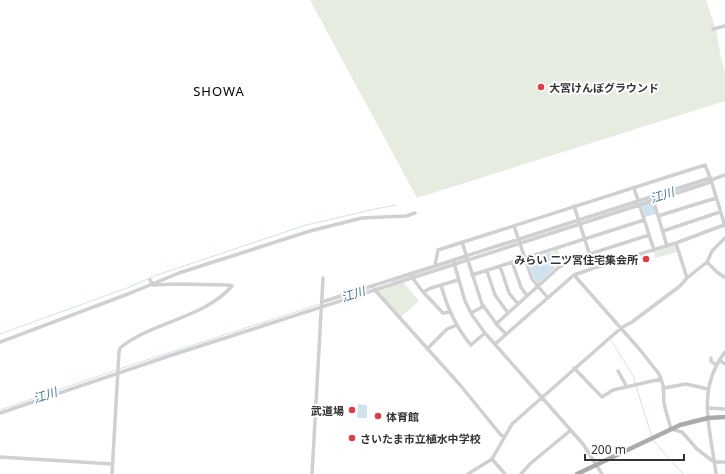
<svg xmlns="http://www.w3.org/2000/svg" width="725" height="474" viewBox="0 0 725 474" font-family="'Noto Sans','Noto Sans JP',sans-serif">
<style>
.green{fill:#e6ecdf}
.water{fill:#cfe2ee}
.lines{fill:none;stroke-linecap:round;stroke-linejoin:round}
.stream{stroke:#cfe2ee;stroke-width:1}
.minor{stroke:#d0d0d0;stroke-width:3.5}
.major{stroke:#ababab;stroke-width:4.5}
.poi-dot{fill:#e63946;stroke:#fff;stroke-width:1.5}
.labels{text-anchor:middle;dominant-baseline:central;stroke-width:4;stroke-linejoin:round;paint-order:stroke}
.poi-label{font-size:11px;font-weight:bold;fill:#333;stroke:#fff;text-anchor:start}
.water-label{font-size:12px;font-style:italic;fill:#3f7597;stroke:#fff}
.quarter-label{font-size:13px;letter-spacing:1px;fill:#000;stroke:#fff}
</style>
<rect width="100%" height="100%" fill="#fff"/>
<path class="green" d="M310,0H706L717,33L720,53L725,73V101L417,198Z
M676,245L678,252L655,258L654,252Z
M558,249L562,263L556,267L552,252Z
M403,282L419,301L401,317L376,290Z"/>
<path class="water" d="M653,202L656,214L645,217L642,206Z
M551,252L555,268L538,283L534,278L528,260Z
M358,404L367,405V418H357Z"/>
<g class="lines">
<path class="stream" d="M655,198L707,181
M580,221L652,199
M521,240L577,222
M500,247L518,241
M413,275L463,259
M392,282L410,276
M0,334L127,288L157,275L306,225C336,219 366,210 396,205
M611,340L634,377L635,383
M119,369L320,304
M636,386L652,437
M0,410L116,370
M653,440L683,474"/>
<path class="minor" d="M713,29L725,26
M634,188L654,250
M653,199L667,246
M574,206L594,268
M658,216L716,198
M514,226L532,279L547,297
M663,231L720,212
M462,242L482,304L498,326L506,334
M676,243L687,278
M512,262L521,287L527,296
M707,262L717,272L724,277L725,276
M454,263L465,301L472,315L485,333L583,444L602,474
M435,265L438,250L705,165L711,180L725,226
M500,266L509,293L518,304
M487,271L495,295L508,313
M472,275L644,220
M574,275L641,351L659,374L663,385L664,404L671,429L682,432L697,449L714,462H725
M411,276L423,292L431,288L458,280
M441,285C447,307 456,328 471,345L485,333
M374,289L461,386L500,434L504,437
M423,292L443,313L450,312
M322,302L710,178
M471,313L484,306
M496,324L558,268L571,260L649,235
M0,342L128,294L179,273L310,231L362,218L406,216L415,213
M495,344L574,275L594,268L676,243L724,225
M427,349L447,329L457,325
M711,358V361L716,365
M719,360L725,364
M574,368L602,397L613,390L661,379
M618,371L627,387
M664,388L686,384L708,389
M707,408L725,409
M0,413L172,355L708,183L711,180L725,175
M0,457L113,464
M492,459L505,474
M112,474L119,352L120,348C153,321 203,319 232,286L228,285L175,284L153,285L150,280
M312,474L323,278
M468,474L492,459L512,424L621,328L632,322L680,286L687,278L707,262L712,251L725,238
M521,474L531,463L571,430
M716,474C711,430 695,391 725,352"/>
<path class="major" d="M577,474L680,425L708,418L725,417"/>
</g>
<g class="poi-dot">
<circle cx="541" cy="87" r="4"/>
<circle cx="646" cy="259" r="4"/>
<circle cx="352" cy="410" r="4"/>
<circle cx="378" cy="416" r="4"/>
<circle cx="352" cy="438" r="4"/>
</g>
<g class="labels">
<g class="poi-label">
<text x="549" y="87">大宮けんぽグラウンド</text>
<text x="638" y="259" text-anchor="end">みらい 二ツ宮住宅集会所</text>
<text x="344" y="410" text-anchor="end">武道場</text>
<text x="386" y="416">体育館</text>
<text x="360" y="438">さいたま市立植水中学校</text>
</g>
<g class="water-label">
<text transform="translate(662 195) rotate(-18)">江川</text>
<text transform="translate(353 294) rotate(-18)">江川</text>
<text transform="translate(45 395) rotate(-18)">江川</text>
</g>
<g class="quarter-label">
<text x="219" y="91">SHOWA</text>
</g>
</g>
<path d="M585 454v6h99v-6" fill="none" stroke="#333333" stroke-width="2"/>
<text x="591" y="454" font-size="12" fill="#333333" stroke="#ffffff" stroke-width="3" paint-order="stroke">200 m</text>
</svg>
